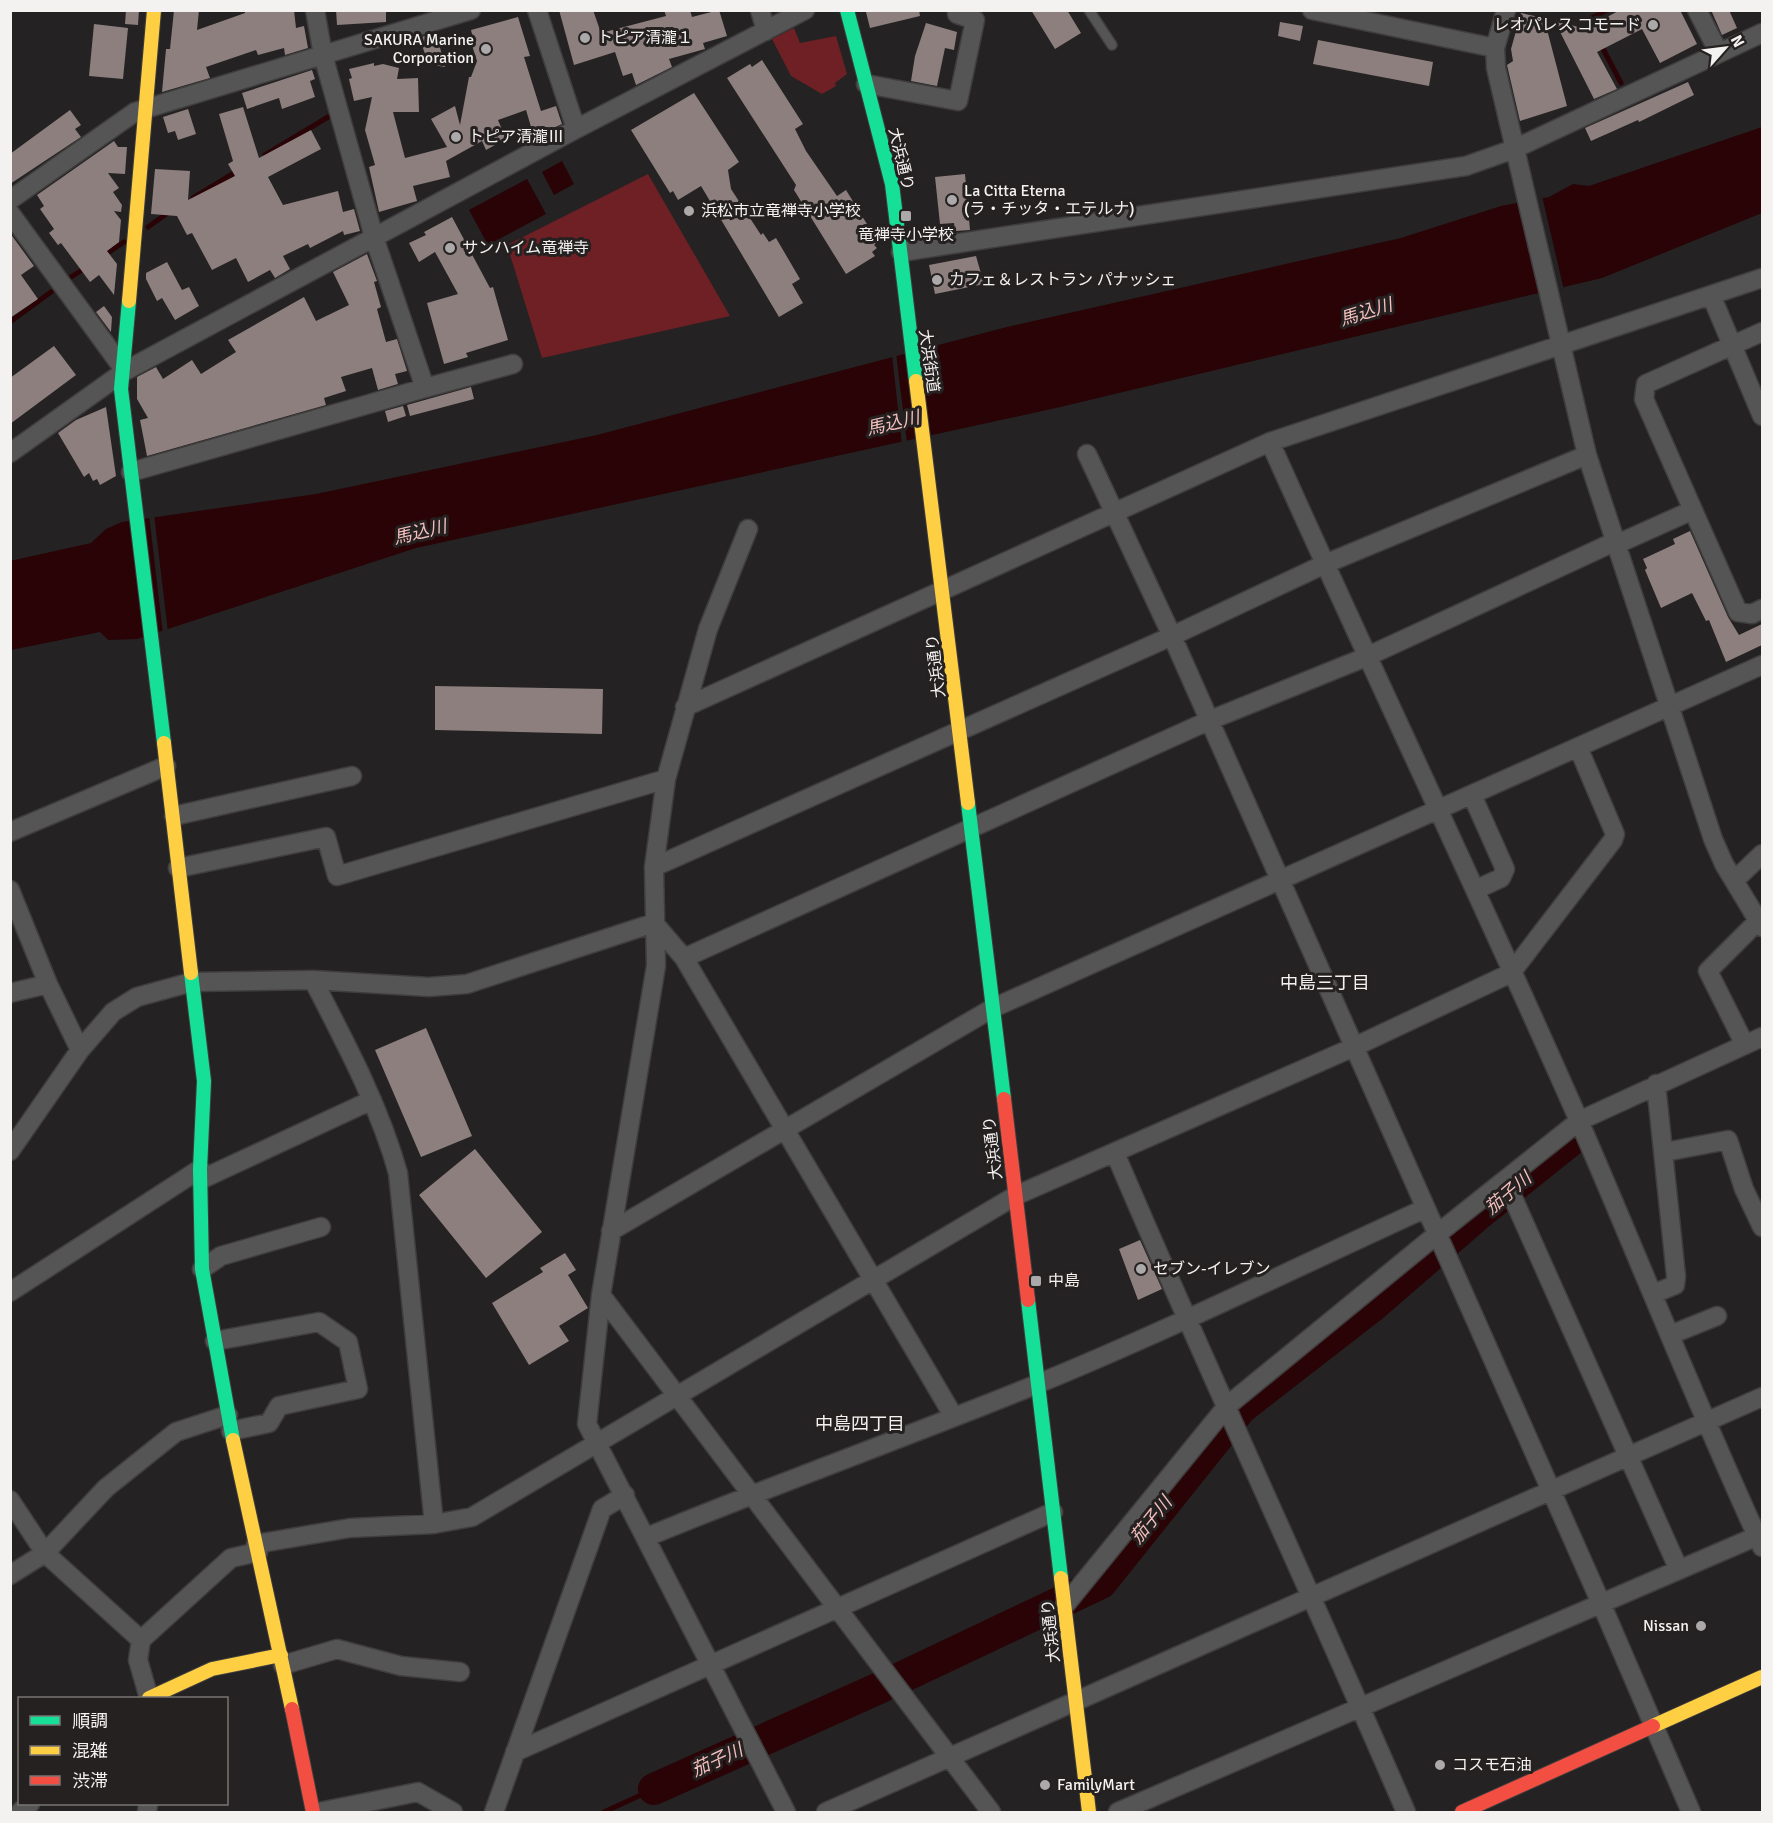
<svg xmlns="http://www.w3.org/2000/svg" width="1773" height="1823" viewBox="0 0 1773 1823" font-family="Signika,'Noto Sans JP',sans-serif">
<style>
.green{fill:#6e2025}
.water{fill:#290306}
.pier{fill:#242222}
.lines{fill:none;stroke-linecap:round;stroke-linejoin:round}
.stream{stroke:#290306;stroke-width:5}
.river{stroke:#290306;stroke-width:32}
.building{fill:#8c7f7e}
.lane-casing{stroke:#3f3d3d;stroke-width:12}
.street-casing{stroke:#3f3d3d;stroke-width:21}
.fast-casing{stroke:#3f3d3d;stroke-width:16}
.slow-casing{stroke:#3f3d3d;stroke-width:16}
.jam-casing{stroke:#3f3d3d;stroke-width:16}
.lane{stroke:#565555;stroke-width:9}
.street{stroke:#565555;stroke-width:18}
.fast{stroke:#16e098;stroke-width:14}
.slow{stroke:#ffcf43;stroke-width:14}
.jam{stroke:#f24e42;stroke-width:14}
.poi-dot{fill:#aba9a9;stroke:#252121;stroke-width:2}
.labels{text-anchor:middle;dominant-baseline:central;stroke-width:6;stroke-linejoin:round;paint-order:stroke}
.poi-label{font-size:16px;fill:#f4f1f1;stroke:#252121;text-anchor:start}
.street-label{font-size:16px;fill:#f4f1f1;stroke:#252121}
.water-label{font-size:18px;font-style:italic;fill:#f3bebc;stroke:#252121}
.neighbourhood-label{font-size:18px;fill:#f4f1f1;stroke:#252121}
</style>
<rect width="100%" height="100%" fill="#242222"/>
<path class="green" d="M794,28L800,43L836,36L847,74L835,83L836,86L822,94L791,76L772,39Z
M648,174L730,316L542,358L507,245Z"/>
<path class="water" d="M1762,127V213L1602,278L1056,408L416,548L137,639L108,640L100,632L11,650L10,561L91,543L106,529L122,522L316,494L597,435L1003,328L1401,238L1501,206L1549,197L1573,184L1589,186Z
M562,161L574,184L554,195L542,172Z
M527,179L546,214L488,245L469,210Z"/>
<path class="pier" d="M1537,196H1542L1564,290L1558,291Z
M896,353L907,443L902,445L892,355Z
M154,514L168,632L163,634L149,515Z"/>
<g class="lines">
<path class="stream" d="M1594,32L1588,20L1607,10
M1600,43L1621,83
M265,155L328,117
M193,198L239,170
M148,227L169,212
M103,256L124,242
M68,279L85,268
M10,322L51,292
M604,1812L654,1789"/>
<path class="river" d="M654,1789L877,1689L1101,1583L1241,1408L1375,1304L1480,1213L1575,1137"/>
</g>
<path class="building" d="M126,10H139L138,25L125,24Z
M174,10H199L197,30L245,13V10H294L296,28L304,26L308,48L285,55L284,48L258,55L256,50L206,67L210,78L162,92L166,49H170Z
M336,10H386V22L337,25Z
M559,10H593L601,33L666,16L664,10H690L692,17L719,10L727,36L703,43L705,49L669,59L672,67L636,85L632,73L623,76L615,52L574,65Z
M875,10H919L920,16L870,28L866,12Z
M1031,10H1067L1081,33L1055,49Z
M1620,10H1680L1697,44L1660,63L1642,29L1597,52L1617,89L1594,99L1554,20L1585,29Z
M1711,10H1729L1737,28L1722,35Z
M1521,13L1544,18L1567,106L1520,121L1507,65L1513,61L1511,49Z
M518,17L530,56L524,57L541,111L556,106L562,124L534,137L526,110L498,120L506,139L486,150L482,141L446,161L450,177L413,186L417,201L379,212L369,167L375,165L365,130L372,97L354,101L349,79L352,78L349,69L374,63V66L383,64L399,68L397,79L418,78L419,112H393L405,158L447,147L431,119L455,106L460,125L469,77H471L477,61L470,39L473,38L471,30Z
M1280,22L1303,26L1300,41L1278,36Z
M926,23L957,32L954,50L945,48L937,86L911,81L915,56Z
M94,24L128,28L123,79L89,76Z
M436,32L445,67L429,64L419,38Z
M1318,40L1433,62L1429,86L1313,64Z
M762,60L803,124L795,129L806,151L837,196L846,190L878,242L874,245L877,248L872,252L875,256L846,274L794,190L796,185L727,78L750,64L752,67Z
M312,70L315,79L310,81L315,97L282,109L279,98L247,109L242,93Z
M1688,82L1694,95L1639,122L1638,120L1591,141L1585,128Z
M694,93L739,162L728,170L731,189L761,235L763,233L769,242L776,238L800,279L792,284L803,303L779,317L701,186L678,200L673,191L670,193L631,130Z
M243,107L259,158L311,130L321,149L268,177L283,205L338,191L343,212L354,209L360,231L344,235L343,231L310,248L308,244L283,256L290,269L275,278L270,270L248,282L236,258L212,270L192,233L187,235L177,216L151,214L155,169L190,171L188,200L235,176L228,164L233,161L219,114Z
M188,109L196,134L178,140L175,131L168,133L163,117Z
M70,110L81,125L75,129L81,137L10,184V154Z
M114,141L118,147H127L125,174L108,173L119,188L113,192L122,205L121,212L114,211L121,220L119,242L107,251L117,264L114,295L99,275L90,282L61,243L58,245L49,233L54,229L40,209L44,206L37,195Z
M965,174L970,230L955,231L954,223L940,224L935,177Z
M452,217L490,288L493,287L508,340L466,353L468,357L444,364L427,303L458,294L435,252L419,262L409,243L426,235L424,232Z
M10,233L34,266L21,275L38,299L10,318Z
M367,254L377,281L374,282L381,307L377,309L386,342L397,339L407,371L395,374L398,384L378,390L372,368L341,377L346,391L324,398L326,405L147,456L140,420L148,418L137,399V377L156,367L163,379L192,360L201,374L236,352L228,340L304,297L316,321L349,305L333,272Z
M976,256L984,284L935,294L929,265Z
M167,262L182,290L189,287L199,306L175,320L162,298L157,301L146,279V273Z
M104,306L112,317L111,332L96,312Z
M54,346L76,375L10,424V378Z
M471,387L474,399L410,416L407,405Z
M403,406L406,416L388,422L385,411Z
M106,407L116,476L100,485L97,479L93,481L89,473L84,477L58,433L76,420Z
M1690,531L1728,617L1739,635L1762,624V645L1726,662L1709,620L1706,621L1692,593L1661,608L1645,570L1647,568L1643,559L1675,544L1673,539Z
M435,686L603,689L602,734L435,730Z
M426,1028L472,1136L421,1157L375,1050Z
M475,1149L542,1232L486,1278L419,1195Z
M1140,1240L1162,1289L1138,1300L1119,1249Z
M565,1253L576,1270L568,1275L588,1308L559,1326L569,1341L529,1365L492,1303L543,1272L540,1268Z"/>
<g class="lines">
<defs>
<path id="lane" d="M1089,10L1112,45"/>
<path id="street" d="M537,10L576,129
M760,10L766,31
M1312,10L1495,48L1506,10
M1697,10L1719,53
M1495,48L1496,68L1587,455L1713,839L1724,864L1762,927
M866,84L958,101L975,20L957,14L958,10
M10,200L135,112L471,10
M10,213L125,371
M901,252L1466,166L1514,149L1762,33
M1711,295L1762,416
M1762,332L1646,384L1644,399L1738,612L1752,614L1762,609
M425,388L513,364
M1270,442C1372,670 1480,895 1580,1123C1641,1264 1698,1408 1762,1547
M10,453L125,371L576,129L805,10
M1087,454L1172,636L1601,1603L1691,1812
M131,472L425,388L374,237L323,55L315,10
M748,529L708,629L666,779L654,867L656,966L601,1295L587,1424L786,1812
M1615,545L1693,510
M685,707L1270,442L1762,278
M1472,795L1505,869L1501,878L1475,890
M174,816L352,776
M10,832L166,766
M654,867L1172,636L1325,564L1587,455
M178,868L326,837L337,876L666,779
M1734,881L1762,854
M10,890L48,984L80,1050
M654,923L684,958L954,1417
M684,958L1208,721L1366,657L1614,542
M313,980C345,1042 379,1105 398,1173L434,1524
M10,993L48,984
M1745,1045L1708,971L1758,921
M10,1151L80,1050L113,1012L137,997L192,982L313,980L429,987L467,984L654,923
M1665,1152L1728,1140L1744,1189L1762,1227
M1115,1153C1209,1374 1311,1592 1406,1812
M200,1180L372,1100
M1505,1180L1679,1570
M611,1231L993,1008L1762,665
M202,1269L221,1256L321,1227
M10,1292L200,1169
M1653,1294L1675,1285L1676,1276L1656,1084
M601,1295L991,1812
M1670,1335L1717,1316
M215,1341L319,1322L348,1342L358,1389L279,1406L269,1423L231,1431
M10,1500L45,1553L141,1640L231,1558L258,1552
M647,1537C775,1484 907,1437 1035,1385C1167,1331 1295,1268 1424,1209
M256,1544L350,1528L434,1524L472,1517L1015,1196L1354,1047L1511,973L1613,840L1615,834L1578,747
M10,1575L45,1553L106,1488L176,1432L228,1415
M1065,1605L1227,1406L1436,1235L1579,1121L1762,1037
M141,1640L138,1660L149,1698
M283,1665L337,1649L401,1666L460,1672
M515,1752L1053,1512
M20,1812L30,1804
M147,1812L148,1804
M319,1812L418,1792L453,1812
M494,1812L602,1509L625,1495
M826,1812L1762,1397
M1118,1812L1762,1534"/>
<path id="fast" d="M847,10L892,184L916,381
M129,301L121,389L164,743
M968,803L1004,1099
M191,973L204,1081L200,1169L202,1269L233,1440
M1028,1300L1061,1578"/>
<path id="slow" d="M129,301L154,10
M916,381L968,803
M164,743L191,973
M233,1440L292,1709
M1061,1578L1089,1812
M149,1698L212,1669L281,1655
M1653,1726L1762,1677"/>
<path id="jam" d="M1004,1099L1028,1300
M292,1709L313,1812
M1462,1812L1653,1726"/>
</defs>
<use href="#lane" class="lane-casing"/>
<use href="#street" class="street-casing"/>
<use href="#fast" class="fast-casing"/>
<use href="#slow" class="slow-casing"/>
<use href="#jam" class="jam-casing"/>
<use href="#lane" class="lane"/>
<use href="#street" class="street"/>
<use href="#fast" class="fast"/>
<use href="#slow" class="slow"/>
<use href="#jam" class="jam"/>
</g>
<g class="poi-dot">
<circle cx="1653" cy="25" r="6"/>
<circle cx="585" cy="38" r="6"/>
<circle cx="486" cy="49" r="6"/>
<circle cx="456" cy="137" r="6"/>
<circle cx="952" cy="200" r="6"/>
<circle cx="689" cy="211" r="6"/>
<rect x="900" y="210" width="12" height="12" rx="3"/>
<circle cx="450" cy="248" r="6"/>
<circle cx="937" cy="280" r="6"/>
<circle cx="1141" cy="1269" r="6"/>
<rect x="1030" y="1275" width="12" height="12" rx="3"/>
<circle cx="1701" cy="1626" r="6"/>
<circle cx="1440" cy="1765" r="6"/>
<circle cx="1045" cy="1785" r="6"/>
</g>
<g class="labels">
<g class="poi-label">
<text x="1641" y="25" text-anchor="end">レオパレス コモード</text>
<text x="597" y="38">トピア清瀧１</text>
<text x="474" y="40" text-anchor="end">SAKURA Marine<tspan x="474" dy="18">Corporation</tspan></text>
<text x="468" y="137">トピア清瀧Ⅲ</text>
<text x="964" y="191">La Citta Eterna<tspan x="964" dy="18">(ラ・チッタ・エテルナ)</tspan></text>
<text x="701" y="211">浜松市立竜禅寺小学校</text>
<text x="906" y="235" text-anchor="middle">竜禅寺小学校</text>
<text x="462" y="248">サンハイム竜禅寺</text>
<text x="949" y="280">カフェ＆レストラン パナッシェ</text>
<text x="1153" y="1269">セブン-イレブン</text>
<text x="1048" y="1281">中島</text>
<text x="1689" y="1626" text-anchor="end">Nissan</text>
<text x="1452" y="1765">コスモ石油</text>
<text x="1057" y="1785">FamilyMart</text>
</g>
<g class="street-label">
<text transform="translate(901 159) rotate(77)">大浜通り</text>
<text transform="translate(929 361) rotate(82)">大浜街道</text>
<text transform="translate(936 666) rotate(-97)">大浜通り</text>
<text transform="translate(993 1148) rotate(-97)">大浜通り</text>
<text transform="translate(1051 1631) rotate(-96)">大浜通り</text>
</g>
<g class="water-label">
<text transform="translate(1366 312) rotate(-17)">馬込川</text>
<text transform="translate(893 423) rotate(-13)">馬込川</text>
<text transform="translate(420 532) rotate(-13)">馬込川</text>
<text transform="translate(1508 1193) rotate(-40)">茄子川</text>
<text transform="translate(1151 1520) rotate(-51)">茄子川</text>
<text transform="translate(717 1760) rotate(-25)">茄子川</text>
</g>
<g class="neighbourhood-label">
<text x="1325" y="983">中島三丁目</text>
<text x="860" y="1424">中島四丁目</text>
</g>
</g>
<rect width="1773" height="1823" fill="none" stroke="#f4f1f1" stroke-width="24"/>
<rect x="18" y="1697" width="210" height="108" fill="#252121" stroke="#787474" stroke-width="1.5"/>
<rect x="30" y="1716" width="30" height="9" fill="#16e098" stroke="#787474" stroke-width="1.5"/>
<text x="72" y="1727" font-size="18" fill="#f4f1f1">順調</text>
<rect x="30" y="1746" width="30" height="9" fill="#ffcf43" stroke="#787474" stroke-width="1.5"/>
<text x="72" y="1757" font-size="18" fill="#f4f1f1">混雑</text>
<rect x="30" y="1776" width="30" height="9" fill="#f24e42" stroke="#787474" stroke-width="1.5"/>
<text x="72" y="1787" font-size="18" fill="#f4f1f1">渋滞</text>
<g transform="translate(1725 48) rotate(62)" stroke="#252121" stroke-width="4.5" paint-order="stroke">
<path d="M0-4.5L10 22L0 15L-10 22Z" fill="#f4f1f1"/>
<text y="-9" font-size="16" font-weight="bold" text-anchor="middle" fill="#f4f1f1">N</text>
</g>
</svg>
